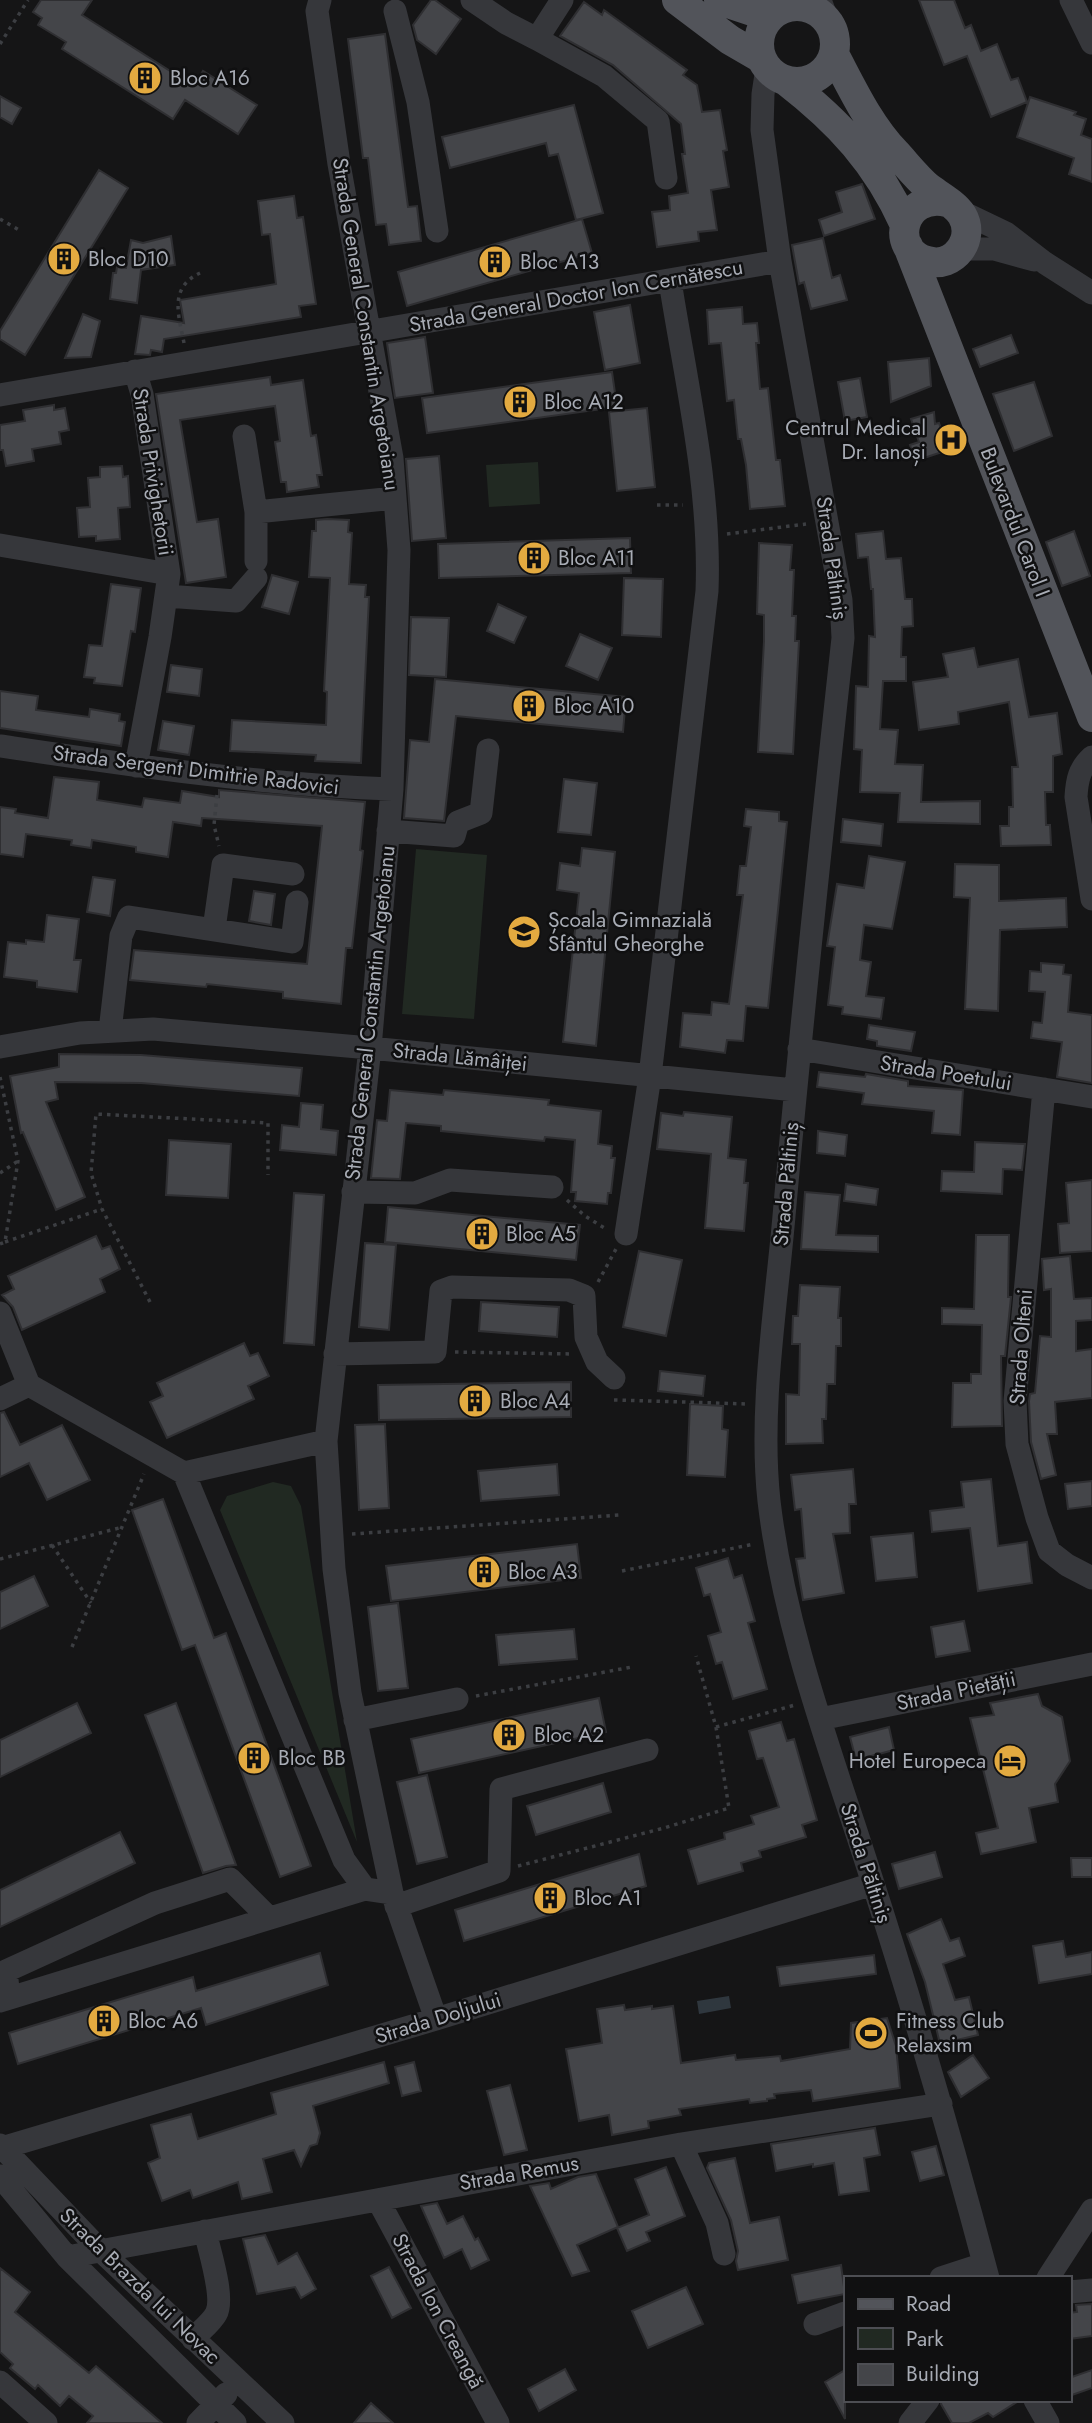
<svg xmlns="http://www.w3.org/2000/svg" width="1092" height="2423" viewBox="0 0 1092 2423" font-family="Jost,sans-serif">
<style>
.green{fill:#212922}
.water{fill:#2f373e}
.building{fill:#444549;stroke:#2f2f32;stroke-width:2}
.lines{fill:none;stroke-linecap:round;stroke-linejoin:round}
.path{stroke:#3c3e42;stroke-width:3.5;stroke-dasharray:3.5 5;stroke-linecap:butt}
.minor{stroke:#36373b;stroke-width:23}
.major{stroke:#52545a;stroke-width:30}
.labels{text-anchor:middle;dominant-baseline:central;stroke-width:5;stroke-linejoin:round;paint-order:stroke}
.poi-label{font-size:21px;fill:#a8acb5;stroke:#101011;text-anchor:start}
.street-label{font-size:21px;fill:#a8acb5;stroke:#101011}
</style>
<rect width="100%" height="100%" fill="#151516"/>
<path class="green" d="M538,462L540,504L489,507L486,465Z
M416,849L487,855L474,1019L402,1014Z
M273,1482L291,1486L301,1506L357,1842L220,1510L227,1496Z"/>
<path class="water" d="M729,1996L731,2008L699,2014L697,2001Z"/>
<path class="building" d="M41,0H92L82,15L194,86L203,71L257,105L238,134L185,100L173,119L62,49L66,42L38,25L42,18L33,12Z
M431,0H435L461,19L436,54L417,40L413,25Z
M919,0H954L965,28L971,25L981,51L997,44L1011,80L1018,78L1027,102L991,117L967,56L944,65Z
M584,2L602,15L604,10L687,70L683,75L697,85L702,112L720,110L727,150L723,151L729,187L711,190L717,230L698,232L699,241L657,247L652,212L670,210L669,196L688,193L682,154H685L681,124L613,65L560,36Z
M385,34L408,207L417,206L421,241L389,245L386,224L376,225L368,158H363L348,39Z
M0,96L21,108L12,124L0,117Z
M1030,97L1076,112L1074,115L1086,119L1081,135L1092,139V182L1069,174L1074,158L1017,137Z
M574,105L603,213L576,220L558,154L549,156L546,143L450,168L442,137Z
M99,170L128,188L25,355L0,339V331Z
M862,184L875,219L824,236L819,220L842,212L836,192Z
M294,196L297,218L303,217L316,304L299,306L301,317L164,339L162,352L151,350L150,355L135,354L141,316L184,323L180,300L276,284L270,234L262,235L258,201Z
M582,219L592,253L407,306L398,272Z
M171,236L175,265L141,270L137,303L110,299L113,273H116L117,267L126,268L131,240L143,243Z
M823,238L832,278L840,275L847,300L811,309L804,282L799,284L792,245Z
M630,305L640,363L605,370L594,312Z
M742,307L743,324L757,323L759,343H756L760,389L768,388L776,460H780L785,506L750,509L746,465L741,439H738L734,400L727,401L721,343L709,344L707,310Z
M83,314L100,321L91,357L65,358Z
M1011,335L1018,353L980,367L973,349Z
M425,337L433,393L395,398L387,343Z
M929,358L931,386L891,402L888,362Z
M612,372L617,407L427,433L422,398Z
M270,377L271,385L303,380L311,436L316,435L322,475H317L319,487L287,492L286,482H281L275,442L280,441L275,406L180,420L197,522L218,519L226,577L186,583L156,394Z
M860,378L867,417L845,421L838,382Z
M1034,382L1052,436L1014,451L993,394Z
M54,405V410L65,408L69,430L59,432L61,444L32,449L34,461L6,466L3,450H0V425L25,421L23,410Z
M647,408L655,487L617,491L609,412Z
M934,412L935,424L939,423L948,450L915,461L910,445L919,442L911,419Z
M439,456L446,538L412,541L406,459Z
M122,466L123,477L128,476L130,507L118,508L120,539L96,541V536L79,537L77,508L90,507L88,478L100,477V467Z
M327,519L349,520L348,532L352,533L349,584L366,585L365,597H369L361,763L315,761L316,755L230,751L232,720L326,725L327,692L324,691L330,578L309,577L312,531H316V520Z
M883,531L886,559L901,558L905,599H912L913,626L902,627L901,657H906V681H883L880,729L898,730L895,764L923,765L921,802L980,801V824L898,822L900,793L860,792L862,750L854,749L856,686L868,687L869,636L875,637L873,589H871L868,557L858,558L856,534Z
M1074,531L1090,576L1062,586L1046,542Z
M630,538L631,573L439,578L438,544Z
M759,543L792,545L790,570H794L792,616H796L795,641H799L793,754L758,752L764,641V615L757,614Z
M272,575L298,582L289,614L262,607Z
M624,578L663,579L661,637L622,635Z
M111,584L141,588L135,632L131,631L122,686L94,683L95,678L84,677L89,645L102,646Z
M498,604L526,617L514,643L487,631Z
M411,617L449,618L446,677L409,675Z
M580,634L612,648L598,680L566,666Z
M974,648L978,667L1018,659L1029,717L1057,713L1062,754L1053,756V792H1045L1046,825H1050L1051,845L1001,846L1000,826H1009V807H1013L1012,767H1018L1009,702L958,712L959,724L919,730L913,682L948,677L943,654Z
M171,665L202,669L199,696L167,692Z
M435,679L626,697L623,732L456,716L444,821L404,818L410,740L429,742Z
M0,691L38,696L36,710L89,717L90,709L120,714L119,721L125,722L121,746L0,728Z
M163,721L194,726L189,755L158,750Z
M54,777L99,782L97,800L142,807L144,798L180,803L182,791L219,797V790L365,802L360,850L363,851L352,948H346L341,1004L283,998V992L207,984L206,987L130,980L134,950L307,964L322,826L202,818L201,826L173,822L168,857L136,852V847L92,840L91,848L71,845L72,840L26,834L23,857L0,854V807L16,809L15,813L48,818Z
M564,779L597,783L591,835L558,832Z
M746,809L779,812V821L787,822L768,1008L746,1006L743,1041L727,1040L725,1053L680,1047L683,1013L711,1015L712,1002L729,1004L743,895H737L740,866H746L751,827L744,826Z
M843,819L883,824L881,846L841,842Z
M582,848L615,852L596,1046L563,1042L579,893L557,890L560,863L580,866Z
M869,856L905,862L892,929L864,925L860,960L871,962L866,996L884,998L881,1019L842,1014L843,1007L828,1005L835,947L827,946L837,884L864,888Z
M955,864L999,865V901L1066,898L1067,927L1000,930L998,1011L965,1009L970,898L954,897Z
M93,877L115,880L110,916L87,912Z
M254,891L275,894L271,925L249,921Z
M47,915L79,919L74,960H81L77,992L37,987V981L4,977L8,942L26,944V940L44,942Z
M1041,963L1064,965L1063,974L1071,975L1068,1012L1092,1015V1083L1057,1077L1062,1042L1031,1038L1033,1022L1042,1023L1045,992L1029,991L1030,971L1041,972Z
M869,1025L915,1032L911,1051L877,1046V1041L867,1039Z
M59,1054L141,1055L302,1068L299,1096L141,1083L55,1082L58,1099L46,1102L85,1197L56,1210L23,1132L21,1133L10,1076L59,1067Z
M819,1072L865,1077L866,1074L908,1081V1086L963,1090L960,1135L932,1133L934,1111L862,1104L864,1093L817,1087Z
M390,1090L443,1095L444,1090L549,1100L548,1105L601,1111L598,1144L612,1146L611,1158H615L611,1193H608L607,1204L575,1201L576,1192H571L575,1140L545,1137L544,1141L441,1131V1126L406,1123L400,1179L371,1178L377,1120L387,1121Z
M301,1103L323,1105L321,1129L338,1131L336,1155L280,1150L282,1125L299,1127Z
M684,1112L732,1117L728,1158L746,1160L744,1183H748L744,1231L705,1228L711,1154L657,1149L661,1113L683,1116Z
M818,1131L847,1135L845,1156L817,1153Z
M169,1140L231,1144L228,1198L166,1195Z
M975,1142L1025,1144L1022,1170L1003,1169L1002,1194L941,1191L942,1171L974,1172Z
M1092,1180V1251L1060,1253L1058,1224L1069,1223L1066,1183Z
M846,1184L878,1189L876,1205L844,1201Z
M805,1192L840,1195L836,1235L878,1236V1252L801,1249Z
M294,1193L324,1195L314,1345L284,1343Z
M388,1207L580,1225L576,1260L385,1242Z
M976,1235H1009L1008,1297H1011L1005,1356H1001L1002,1426L952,1427L953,1383H971V1374H981L982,1325L942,1324V1308L974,1309Z
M96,1236L102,1249L110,1246L120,1269L100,1279L105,1292L22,1330L13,1307L2,1295L14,1289L8,1276Z
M365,1243L396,1245L389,1330L359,1327Z
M639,1251L682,1260L666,1336L623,1327Z
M1070,1256L1074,1299L1092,1298V1320L1076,1321V1351L1092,1349V1398L1055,1402L1057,1434H1047L1056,1475L1041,1479L1031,1442L1029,1401L1030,1394L1035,1393L1040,1336L1051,1337V1289L1044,1290L1042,1259Z
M800,1285L840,1287L838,1318H841V1346H836L835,1384H827L826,1419H822L823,1443L786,1444V1394L799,1395L800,1344H792L793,1316H798Z
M481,1302L559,1307L557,1337L479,1331Z
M244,1343L250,1356L258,1353L269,1376L248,1386L254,1399L167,1438L150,1402L163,1396L157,1383Z
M660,1371L705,1376L703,1396L658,1391Z
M571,1382V1417L379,1420L378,1385Z
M690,1404L723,1406L722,1429L728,1430L725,1477L687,1475Z
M4,1412L20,1445L62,1425L90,1480L47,1500L29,1463L0,1477V1413Z
M385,1424L389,1508L359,1510L355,1425Z
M557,1464L559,1495L481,1501L478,1471Z
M853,1469L856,1504H849L850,1533L833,1534L844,1593L803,1600L796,1559L805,1558L801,1509L795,1510L791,1475Z
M991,1479L998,1546L1027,1542L1032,1583L978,1591L970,1528L932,1532L930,1511L964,1507L961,1482Z
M1092,1481V1506L1068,1509L1065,1484Z
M163,1499L214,1638L226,1633L311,1866L280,1877L195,1645L182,1650L132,1510Z
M913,1533L917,1577L876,1581L871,1537Z
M577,1544L581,1578L391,1601L386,1566Z
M728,1558L734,1578L742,1575L755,1621L748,1623L767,1689L733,1699L722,1662L716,1664L708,1636L721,1632L710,1594L704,1596L696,1568Z
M34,1576L48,1606L0,1629V1592Z
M398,1603L408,1688L378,1691L368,1607Z
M964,1621L970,1651L936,1657L931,1627Z
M574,1629L577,1659L499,1665L496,1635Z
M1038,1694L1042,1706L1062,1717L1070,1761L1055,1784L1058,1802L1029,1808L1036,1842L981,1854L976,1833L998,1828L970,1718L994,1715L990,1703Z
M599,1698L606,1732L419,1773L411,1739Z
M77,1703L91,1733L0,1777V1740Z
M176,1703L236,1865L226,1866L203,1873L158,1749L145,1715Z
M781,1722L787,1741L794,1739L817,1820L802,1825L806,1837L759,1851L761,1857L741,1863L743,1871L698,1884L688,1850L725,1839L724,1833L754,1824L751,1816L779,1807L763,1758L757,1759L749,1731Z
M889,1727L894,1750L856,1760L850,1737Z
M427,1775L447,1857L417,1864L397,1782Z
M603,1783L611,1812L536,1835L527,1806Z
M120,1832L135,1863L0,1927V1890Z
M935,1852L942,1877L899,1889L892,1864Z
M639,1854L646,1886L464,1941L455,1910Z
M1071,1858H1092V1877H1072Z
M941,1919L950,1941L959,1938L965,1956L943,1964L955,2000L969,1997L978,2035L940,2044L925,1982L907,1934Z
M1063,1941L1066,1957L1092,1952V1974L1039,1983L1033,1946Z
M320,1953L328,1985L206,2025L201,2008L18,2064L9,2033L193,1977L196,1991Z
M874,1955L876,1974L780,1986L777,1967Z
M624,2005L625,2010L652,2006V2009L673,2006L681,2063L735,2055L736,2060L780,2056L781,2061L850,2049L851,2023L887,2018L896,2046L900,2088L813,2101L811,2090L774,2094L775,2098L767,2099V2101L750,2103L749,2099L679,2109L681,2115L648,2121L649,2128L612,2135L609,2115L579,2121L566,2049L602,2043L597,2009Z
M973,2055L989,2078L961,2097L948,2072Z
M384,2062L389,2083L313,2106L320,2133L317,2144L310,2146L301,2166L294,2150L263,2159L272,2192L242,2199L238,2182L193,2198L190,2190L162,2201L148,2163L160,2158L151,2125L191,2114L198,2139L276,2114L271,2093Z
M414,2062L421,2091L402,2096L395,2067Z
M510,2085L527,2150L504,2155L487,2091Z
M875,2128L880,2155L864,2158L869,2191L839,2195L834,2163L813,2167V2164L776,2171L771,2144Z
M936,2146L944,2175L920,2181L912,2152Z
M735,2158L750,2223L779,2217L788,2260L738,2270L736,2261L738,2251L731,2220L707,2168L709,2163Z
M666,2167L685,2216L646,2232L650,2241L627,2251L617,2228L649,2215L635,2179Z
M596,2174L618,2227L577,2245L589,2271L572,2276L530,2186L549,2183L551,2189L578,2177Z
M437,2203L447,2224L463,2216L475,2240L478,2238L489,2260L471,2269L462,2249L444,2258L421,2206Z
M265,2235L278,2264L297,2253L316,2289L301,2298L295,2287L257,2294L243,2239Z
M841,2265L845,2294L798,2303L792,2275Z
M389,2267L411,2308L392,2318L371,2276Z
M0,2268L30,2292L15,2312L89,2373L96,2366L162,2423H87L93,2416L69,2396L60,2406L38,2385L35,2389L10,2368L13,2364L0,2352Z
M686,2287L703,2324L648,2348L632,2311Z
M1092,2304V2336L1069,2339V2313L1077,2312L1076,2305Z
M565,2369L576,2390L539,2411L528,2389Z
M845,2370V2419L825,2382Z
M1092,2370V2388L1069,2396V2378Z
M942,2400H1020L993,2417L988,2413L969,2423H952L941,2404Z
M371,2403L393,2423H354Z"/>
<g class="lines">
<path class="path" d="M0,44L28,0
M0,219L19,230
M184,343C179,316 168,288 200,273
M657,505H683
M727,534L806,524
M217,795L214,825L219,846
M0,1077L18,1161L5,1242L0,1244
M0,1173L18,1161
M567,1200L585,1216L606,1229
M5,1242L102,1209
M598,1282L616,1249
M150,1302L102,1209L91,1173L96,1114L268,1123V1175
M455,1352L573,1354
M614,1400L749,1404
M352,1534L620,1515
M52,1545L91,1603
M0,1559L123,1527
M622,1571L754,1544
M72,1647L144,1474
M476,1696L632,1667
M716,1727L795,1705
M518,1866L664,1828L729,1808L716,1727L696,1656"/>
<path class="minor" d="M320,0L317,11L339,164L392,458L399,550L392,789L370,1048L326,1441L334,1569L350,1693L392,1893L436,2019
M472,0L506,23L537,39L562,0
M820,0L829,24
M1071,0L1092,43
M395,11L418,102L437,231
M537,39L604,76L658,121L666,178
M767,68L763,94L762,130L780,261L841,600L843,638C822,830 801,1023 784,1216C776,1308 759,1409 769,1501C784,1629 831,1752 870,1874C913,2007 952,2142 988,2278
M958,210L1006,233L1045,263L1092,293
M961,249H994L1034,260
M135,371L142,394L169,574L160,637L136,766
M0,395L780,261
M244,436L256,512L395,498
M0,545L169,574
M256,561V512
M166,596L236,601L256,578
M0,746C129,765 261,785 392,789
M1092,757C1079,769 1077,780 1076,797L1092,899
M388,831L454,836L458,822L481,813L488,750
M214,929L223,865L293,874
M110,1031L121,936L129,917L292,942L297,902
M0,1047L80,1033L153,1029L370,1048L795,1090
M799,1049L1092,1097
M1044,1089L1015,1401L1017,1444L1037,1518L1049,1551L1067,1565L1092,1578
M353,1192L415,1193L450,1180L552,1187
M626,1234L650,1076L707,591C711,487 686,383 670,281
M0,1313L29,1385
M335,1354L435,1352L441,1291L452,1287L569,1290L584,1296L586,1337L597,1362L614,1378
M29,1385L184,1473L326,1441
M0,1399L29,1385
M184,1473L344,1860L365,1889L392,1893
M820,1719L1092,1664
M355,1720L457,1699
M396,1906L499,1871L501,1789L647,1750
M9,1997L6,1971L155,1903L230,1879L269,1918
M0,2001L365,1889
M681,2144L717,2223L724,2254
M0,2145L100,2250L283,2423
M2,2148L436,2019L873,1884
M0,2176L67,2257L235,2423
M378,2200L498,2423
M67,2257L681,2144L941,2104
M941,2278L984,2264
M1048,2278L1092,2210
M1069,2292L1092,2290
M815,2324L845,2313
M193,2339C200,2331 211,2323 216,2314C225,2298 209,2250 205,2231
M0,2382L46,2423
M1035,2400L1048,2423
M198,2423L226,2394
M910,2423L928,2400"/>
<path class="major" d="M677,0L730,40L761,58
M719,0L770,17
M759 44a38 38 0 1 1 76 0a38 38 0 1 1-76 0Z
M834,54C852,88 869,125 896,153C907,165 917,178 929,188C940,196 955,204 962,215C976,239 954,269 927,261C888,250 902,192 947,202
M786,81C839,122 877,163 905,225
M908,246L1092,717"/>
</g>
<defs>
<symbol id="building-disc" viewBox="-11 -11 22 22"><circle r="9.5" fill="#e3aa40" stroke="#101011"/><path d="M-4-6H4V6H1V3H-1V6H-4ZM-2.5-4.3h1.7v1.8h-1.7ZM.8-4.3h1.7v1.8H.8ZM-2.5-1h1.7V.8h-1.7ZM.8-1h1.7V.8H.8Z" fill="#111"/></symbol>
<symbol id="hospital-disc" viewBox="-11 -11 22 22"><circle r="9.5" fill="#e3aa40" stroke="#101011"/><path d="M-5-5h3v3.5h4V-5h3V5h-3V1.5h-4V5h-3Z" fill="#111"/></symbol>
<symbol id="school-disc" viewBox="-11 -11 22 22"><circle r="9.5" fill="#e3aa40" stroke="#101011"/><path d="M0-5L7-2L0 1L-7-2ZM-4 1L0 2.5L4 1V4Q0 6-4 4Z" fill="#111"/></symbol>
<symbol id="hotel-disc" viewBox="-11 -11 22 22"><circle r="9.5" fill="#e3aa40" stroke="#101011"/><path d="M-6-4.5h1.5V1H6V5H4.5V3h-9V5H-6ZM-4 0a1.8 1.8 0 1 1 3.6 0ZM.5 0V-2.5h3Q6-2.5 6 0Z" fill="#111"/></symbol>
<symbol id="stadium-disc" viewBox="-11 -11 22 22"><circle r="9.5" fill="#e3aa40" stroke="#101011"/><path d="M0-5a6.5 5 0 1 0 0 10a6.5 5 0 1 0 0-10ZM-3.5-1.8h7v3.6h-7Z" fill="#111"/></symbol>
</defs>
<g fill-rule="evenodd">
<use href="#building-disc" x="126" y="59" width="38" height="38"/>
<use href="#building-disc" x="45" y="240" width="38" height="38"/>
<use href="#building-disc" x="476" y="243" width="38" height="38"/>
<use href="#building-disc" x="501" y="383" width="38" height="38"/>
<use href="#hospital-disc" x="932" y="421" width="38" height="38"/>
<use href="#building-disc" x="515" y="539" width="38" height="38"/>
<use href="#building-disc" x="510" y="687" width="38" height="38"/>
<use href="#school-disc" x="505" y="913" width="38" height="38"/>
<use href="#building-disc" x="463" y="1215" width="38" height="38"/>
<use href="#building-disc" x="456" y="1382" width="38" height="38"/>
<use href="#building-disc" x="465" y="1553" width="38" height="38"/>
<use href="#building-disc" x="490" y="1716" width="38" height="38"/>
<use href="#building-disc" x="235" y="1739" width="38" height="38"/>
<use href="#hotel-disc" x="991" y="1742" width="38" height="38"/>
<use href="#building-disc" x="531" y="1879" width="38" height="38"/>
<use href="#building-disc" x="85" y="2002" width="38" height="38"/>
<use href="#stadium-disc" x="852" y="2014" width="38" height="38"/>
</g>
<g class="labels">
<g class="poi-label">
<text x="170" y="78">Bloc A16</text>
<text x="88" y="259">Bloc D10</text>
<text x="520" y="262">Bloc A13</text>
<text x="544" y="402">Bloc A12</text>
<text x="926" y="428" text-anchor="end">Centrul Medical<tspan x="926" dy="24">Dr. Ianoși</tspan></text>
<text x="558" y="558">Bloc A11</text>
<text x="554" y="706">Bloc A10</text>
<text x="548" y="920">Școala Gimnazială<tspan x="548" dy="24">Sfântul Gheorghe</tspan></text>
<text x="506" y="1234">Bloc A5</text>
<text x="500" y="1401">Bloc A4</text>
<text x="508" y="1572">Bloc A3</text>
<text x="534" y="1735">Bloc A2</text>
<text x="278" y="1758">Bloc BB</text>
<text x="986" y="1761" text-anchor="end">Hotel Europeca</text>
<text x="574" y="1898">Bloc A1</text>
<text x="128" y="2021">Bloc A6</text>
<text x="896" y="2021">Fitness Club<tspan x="896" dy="24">Relaxsim</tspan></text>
</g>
<g class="street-label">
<text transform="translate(576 296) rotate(-10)">Strada General Doctor Ion Cernătescu</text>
<text transform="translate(366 324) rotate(81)">Strada General Constantin Argetoianu</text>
<text transform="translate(153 472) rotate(81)">Strada Privighetorii</text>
<text transform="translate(1015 522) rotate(69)">Bulevardul Carol I</text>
<text transform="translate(832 558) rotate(82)">Strada Păltiniș</text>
<text transform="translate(196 770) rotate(7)">Strada Sergent Dimitrie Radovici</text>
<text transform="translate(370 1013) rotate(-84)">Strada General Constantin Argetoianu</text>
<text transform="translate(460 1057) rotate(6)">Strada Lămâiței</text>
<text transform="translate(946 1073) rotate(9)">Strada Poetului</text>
<text transform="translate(786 1184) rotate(-85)">Strada Păltiniș</text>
<text transform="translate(1021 1347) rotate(-86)">Strada Olteni</text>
<text transform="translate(956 1691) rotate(-12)">Strada Pietății</text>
<text transform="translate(866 1863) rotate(72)">Strada Păltiniș</text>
<text transform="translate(438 2018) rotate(-17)">Strada Doljului</text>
<text transform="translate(519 2173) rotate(-10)">Strada Remus</text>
<text transform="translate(140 2286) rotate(44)">Strada Brazda lui Novac</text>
<text transform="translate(438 2311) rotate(62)">Strada Ion Creangă</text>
</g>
</g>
<rect x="844" y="2276" width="228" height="126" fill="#101011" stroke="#4d4e53" stroke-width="2"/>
<rect x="858" y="2299" width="35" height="10" fill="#52545a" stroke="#4d4e53" stroke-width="2"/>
<text x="906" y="2311" font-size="21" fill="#a8acb5">Road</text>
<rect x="858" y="2328" width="35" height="21" fill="#212922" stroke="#4d4e53" stroke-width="2"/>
<text x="906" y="2346" font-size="21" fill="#a8acb5">Park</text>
<rect x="858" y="2364" width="35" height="21" fill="#444549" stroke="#4d4e53" stroke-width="2"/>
<text x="906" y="2381" font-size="21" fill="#a8acb5">Building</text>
</svg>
